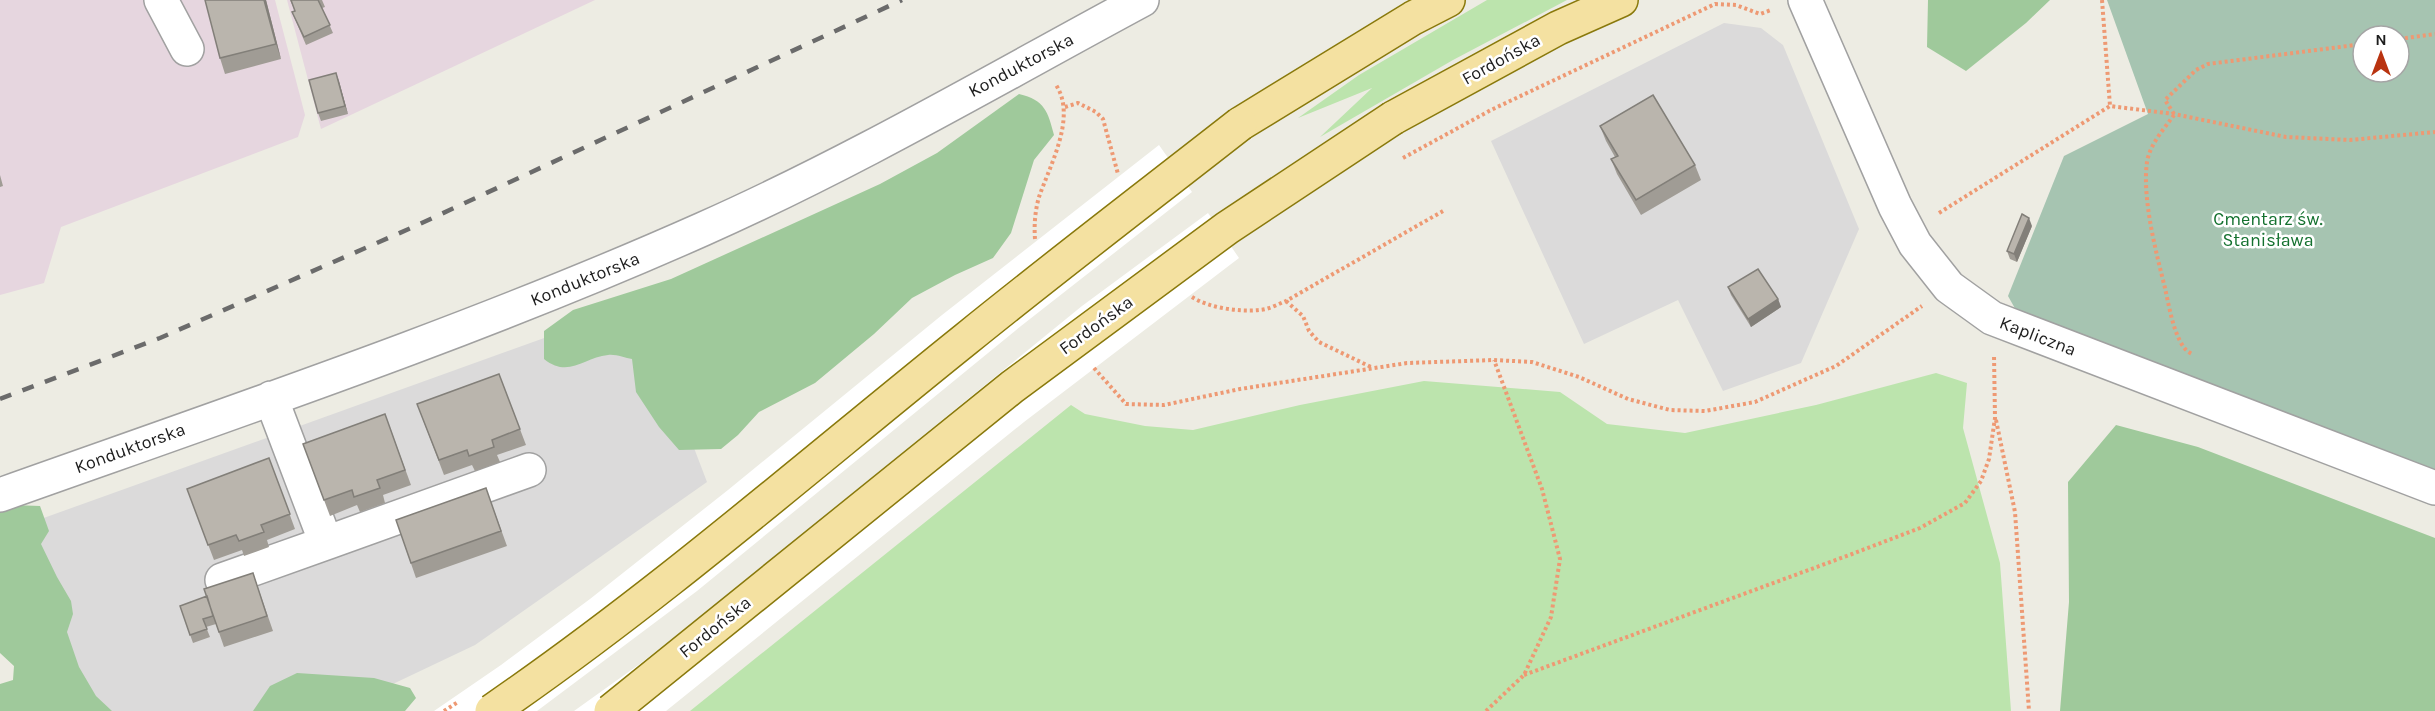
<svg xmlns="http://www.w3.org/2000/svg" width="2435" height="711" viewBox="0 0 2435 711" font-family="Karla,sans-serif">
<style>
.residential{fill:#dbdada}
.industrial{fill:#e6d6df}
.grass{fill:#bce4ad}
.forest{fill:#9fc99b}
.cemetery{fill:#a6c4b1;fill-rule:evenodd}
.pier{fill:#fff}
.lines{fill:none;stroke-linecap:round;stroke-linejoin:round}
.minor-casing{stroke:#a1a1a1;stroke-width:36}
.major-casing{stroke:#89790c;stroke-width:36}
.path{stroke:#ee9973;stroke-width:4;stroke-dasharray:3 3;stroke-linecap:butt}
.minor{stroke:#fff;stroke-width:33}
.major{stroke:#f4e1a1;stroke-width:33}
.rail{stroke:#6b6b6b;stroke-width:4.5;stroke-dasharray:12 12;stroke-linecap:butt}
.major-bridge-casing{stroke:#89790c;stroke-width:36;stroke-linecap:butt}
.path-bridge{stroke:#ee9973;stroke-width:4;stroke-dasharray:3 3;stroke-linecap:butt}
.major-bridge{stroke:#f4e1a1;stroke-width:33}
.wall{fill:#a09c95}
.shaded-wall{fill:#827f79}
.building{fill:#bab5ad;stroke:#827f79;stroke-width:1.5}
.labels{text-anchor:middle;dominant-baseline:central;stroke-width:5;stroke-linejoin:round;paint-order:stroke}
.street-label{font-size:18px;fill:#1d1d1d;stroke:#fff}
.park-label{font-size:18px;fill:#14712f;stroke:#fff}
</style>
<rect width="100%" height="100%" fill="#edece3"/>
<path class="residential" d="M1724,23L1761,28L1783,45L1859,229L1801,363L1723,391L1678,300L1584,344L1491,141Z
M639,304L707,482L475,645L336,711H80L27,524Z"/>
<path class="industrial" d="M0,0H275L305,115L298,137L61,227L44,283L0,295Z
M287,0H595L321,129Z"/>
<path class="grass" d="M1487,0H1567L1453,60L1320,137L1372,88L1298,118L1359,75Z
M1936,373L1967,383L1963,428L2000,563L2011,711H690L1071,405L1085,414L1145,426L1193,430L1300,405L1424,381L1560,392L1607,424L1685,433L1816,405Z"/>
<path class="forest" d="M1928,0H2050L2026,23L1966,71L1927,47Z
M1019,94C1045,100 1048,112 1054,135L1034,160L1011,233L993,258L955,275L912,298L874,334L815,383L759,412L738,435L721,449L679,450L659,427L636,392L632,359C625,358 616,354 608,355C584,357 569,379 544,359V331L573,310L671,279L880,184L937,153Z
M2116,425L2198,447L2435,538V711H2060L2069,602L2068,482Z
M13,505L40,506L49,531L41,544L57,577L71,601L73,614L67,632L79,667L96,696L112,711H0V684L13,680L14,666L0,653V510Z
M297,673L374,678L410,688L416,698L405,711H253L270,686Z"/>
<path class="cemetery" d="M2107,0H2435V471L2017,312L2008,296L2064,156L2148,114ZM2363,36H2399V72H2363Z"/>
<path class="pier" d="M1159,145L1192,192L1021,326L697,591L537,711H434L501,665L590,599L728,490L942,315Z
M1208,213L1239,258L1024,422L666,711H574L641,663L709,610L1082,306Z"/>
<g class="lines">
<defs>
<path id="minor" d="M161,0L187,49
M1805,0L1895,206L1915,244L1949,287L1992,318L2435,488
M0,495C236,411 474,331 703,229C854,162 997,78 1142,0
M326,543L529,470
M222,580L326,543L271,398"/>
<path id="major" d="M1393,118L1558,28L1621,0
M1240,124L1413,18L1448,0"/>
</defs>
<use href="#minor" class="minor-casing"/>
<use href="#major" class="major-casing"/>
<path class="path" d="M2102,0L2110,106
M2399,39L2435,34
M1065,107L1078,103L1096,112L1103,119L1118,174
M2174,114L2165,100L2196,70L2208,64L2363,44
M2174,115C2164,129 2150,144 2147,162C2142,199 2156,252 2165,288C2169,306 2172,325 2180,341C2183,347 2186,351 2192,354
M1403,158L1491,110L1715,4L1736,5L1760,14L1771,10
M1939,213L2110,106L2174,114L2286,137L2350,140L2435,132
M1035,239C1034,225 1035,211 1039,197C1050,165 1077,117 1056,85
M1192,297C1209,308 1239,312 1259,310C1268,310 1278,304 1286,301L1443,211
M1286,301L1303,316L1309,331L1319,342L1373,368
M1094,368L1126,404L1164,405L1240,389L1407,363L1494,360L1532,362L1579,377L1628,399L1670,410L1705,411L1755,402L1836,366L1922,306
M1996,420L2015,512L2029,711
M1524,675L1852,554L1920,528L1965,503L1981,481L1989,459L1995,418L1994,355
M1486,711L1524,675L1551,617L1560,559L1542,489L1494,360"/>
<use href="#minor" class="minor"/>
<use href="#major" class="major"/>
<path class="rail" d="M0,399L160,338L411,228L902,0"/>
<defs>
<path id="major-bridge" d="M492,711C658,597 809,465 966,339C1056,266 1148,196 1240,124
M611,711L1012,387L1227,228L1393,118"/>
</defs>
<use href="#major-bridge" class="major-bridge-casing"/>
<path class="path-bridge" d="M444,711L458,702"/>
<use href="#major-bridge" class="major-bridge"/>
</g>
<path class="wall" d="M266,0L281,59L225,74L220,58Z
M290,0H322L325,7L322,8L333,33L306,45L292,12L295,11Z
M336,73L348,114L321,121L318,113Z
M1600,126L1695,165L1701,180L1641,215L1617,174L1611,159L1615,157L1606,141Z
M0,175L3,186L0,187Z
M2032,226L2017,262L2010,259L2007,251Z
M1728,287L1778,299L1781,307L1751,327L1731,295Z
M499,374L526,445L497,455L500,462L475,471L472,465L444,475L417,404Z
M385,414L411,485L383,495L385,503L360,512L357,505L330,516L303,444Z
M269,458L295,529L267,540L269,547L244,556L242,550L214,560L187,489Z
M486,488L507,546L416,578L396,520Z
M253,573L273,631L224,647L216,624L206,627L210,637L193,643L180,606L207,596Z"/>
<path class="shaded-wall" d="M264,0H266L281,59L276,44Z
M336,73L339,81L348,114L345,106Z
M2029,218L2032,226L2017,262L2014,254Z
M1778,299L1781,307L1751,327L1748,319Z"/>
<path class="building" d="M205,0H264L276,44L220,58Z
M291,0H318L330,25L304,37L292,12L295,11Z
M336,73L345,106L318,113L309,80Z
M1653,95L1695,165L1636,200L1611,159L1618,156L1600,126Z
M2022,214L2029,218L2014,254L2007,251Z
M1758,269L1778,299L1748,319L1728,287Z
M499,374L520,429L492,440L494,447L469,456L467,450L439,460L417,404Z
M385,414L405,470L377,480L380,488L354,497L352,490L324,500L303,444Z
M269,458L290,514L261,525L264,532L239,541L236,535L208,545L187,489Z
M486,488L501,531L411,563L396,520Z
M253,573L267,616L219,632L204,589Z
M207,596L213,616L203,619L207,629L190,635L180,606Z"/>
<g class="labels">
<g class="street-label">
<text transform="translate(1501 59) rotate(-29)">Fordońska</text>
<text transform="translate(1021 65) rotate(-28)">Konduktorska</text>
<text transform="translate(585 279) rotate(-22)">Konduktorska</text>
<text transform="translate(1096 325) rotate(-36)">Fordońska</text>
<text transform="translate(2038 336) rotate(21)">Kapliczna</text>
<text transform="translate(130 448) rotate(-20)">Konduktorska</text>
<text transform="translate(715 627) rotate(-39)">Fordońska</text>
</g>
<g class="park-label">
<text x="2268" y="219">Cmentarz św.<tspan x="2268" dy="21">Stanisława</tspan></text>
</g>
</g>
<g transform="translate(2381 54)"><circle r="28" fill="#ffffff" stroke="#a5a5a5" stroke-width="1.5"/>
<path d="M0-4.5L10 22L0 15L-10 22Z" fill="#b93310"/>
<text y="-9" font-size="16" font-weight="bold" text-anchor="middle" fill="#1d1d1d">N</text>
</g>
</svg>
